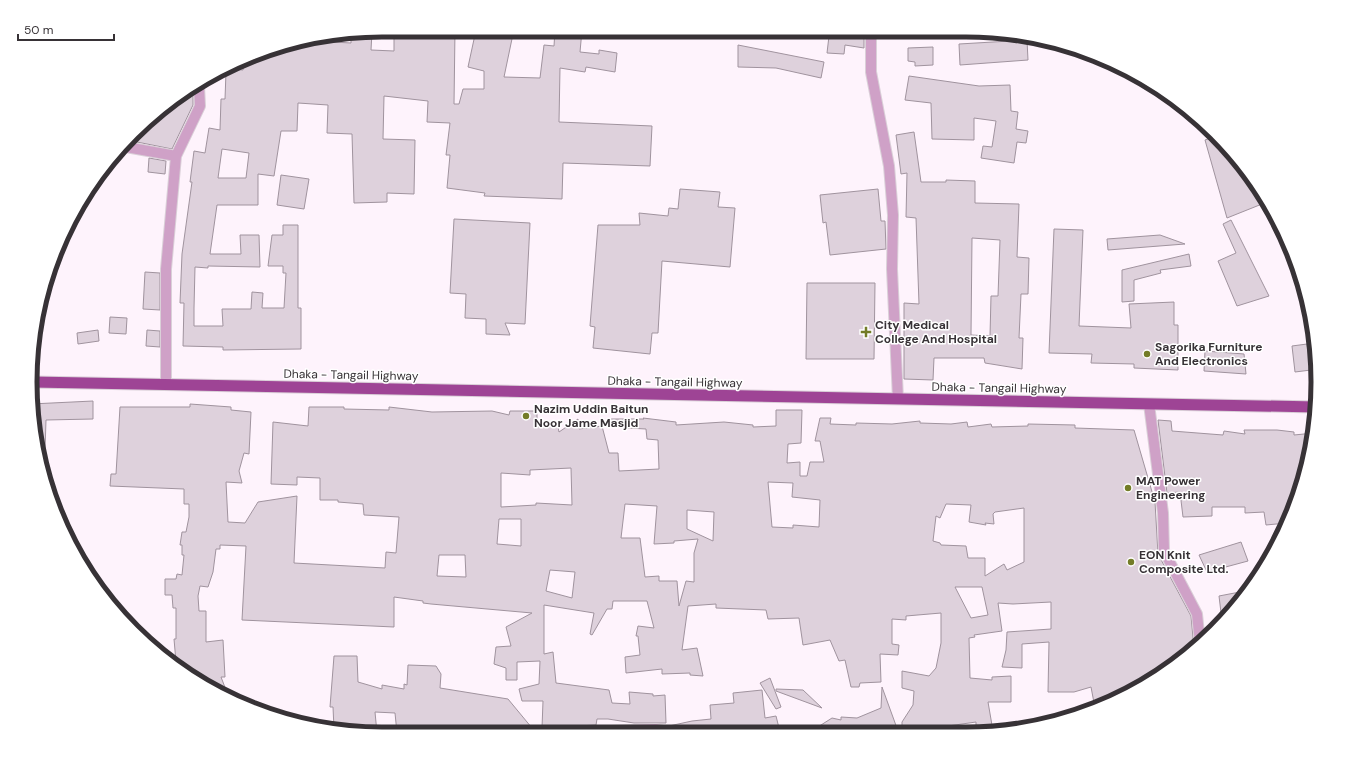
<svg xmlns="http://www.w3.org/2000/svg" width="1348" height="764" viewBox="0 0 1348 764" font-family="'DM Sans',sans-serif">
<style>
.building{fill:#ded1dc;stroke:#a0939e;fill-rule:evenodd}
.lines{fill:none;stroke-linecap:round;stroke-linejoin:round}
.minor-casing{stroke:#dad0d8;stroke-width:12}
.trunk-casing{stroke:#dad0d8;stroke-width:13}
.minor{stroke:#cfa1c7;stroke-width:10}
.trunk{stroke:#9e4495;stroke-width:11}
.poi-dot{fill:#737c27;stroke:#fff;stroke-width:1.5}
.labels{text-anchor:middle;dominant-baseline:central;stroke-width:3;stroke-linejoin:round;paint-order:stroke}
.poi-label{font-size:12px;font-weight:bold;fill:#373236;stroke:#fff;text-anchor:start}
.street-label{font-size:12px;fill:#373236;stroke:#fff}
.rim{fill:none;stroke:#373236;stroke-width:5}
</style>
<rect width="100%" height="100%" fill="#fef3fc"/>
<path class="building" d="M394,30H455L454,104H459L463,89H484V71L468,67L476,30L497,35L498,31L513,34L504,77L540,78L544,45L554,46L555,30H582L580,52L599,54V50L617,53L615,72L586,67L585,72L560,68L559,122L652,126L650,166L563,163L562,199L484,196L485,193L447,188L450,155H446L450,123L427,122L428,101L384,96L383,139L415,140L414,194L387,193V202L354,203L352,134L327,133L328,105L298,103L297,131H281L274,176L258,174V205H217L210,254H241L240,235H259L260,267L208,266V268L195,267L194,308V326H223L222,309H251L252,292L263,293L262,308H284L286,273H283V266H268L272,235H283V225H298V308H301V349L223,350V347L183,346L184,303H180L182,254L192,182H190L194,151L205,153L209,128L220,130L221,99H225L226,72L230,69L243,70L244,62L269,49L315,41L351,43V35L372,32L371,50L394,51ZM222,149L249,153L246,178H218Z
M834,31L864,32V48L845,45L844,54L827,53L829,36Z
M1027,40L1028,60L960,65L959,44Z
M738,45L824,62L821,78L776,68L738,67Z
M933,47V65L915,66V62L908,61V48Z
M909,76L979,86L1010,85L1011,111L1018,112L1016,129L1028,131L1026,143L1017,142L1014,163L981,158L983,146L992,147L996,121L974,118V140L932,139L931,103L905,100Z
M193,89V105L172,149L132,141L168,103Z
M914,132L921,182H946V180L975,181V203L1019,204L1017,257L1029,258L1028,294H1021L1019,338H1023L1022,369L985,363L984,358H934L933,380L904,379V303L919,304L916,218L906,217L907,173L901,174L896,135ZM972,238L1000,240L998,296H991L990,336L971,335Z
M1216,136L1245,168L1267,202L1227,218L1205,140Z
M149,158L166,161L165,174L148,172Z
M281,175L309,179L304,209L277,205Z
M680,189L720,192L718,207L735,208L730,267L662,261L658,333H652L650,354L593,348L595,327L590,326L598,225H640L639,213L668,216L669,208L678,209Z
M878,189L881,221H885L886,249L830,255L826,222L823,223L820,195Z
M454,219L530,223L525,324L505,323L510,335L486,334V319L465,318L466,294L450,293Z
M1231,220L1269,296L1237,306L1218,261L1236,253L1223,224Z
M1054,229L1083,230L1079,326L1131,328L1129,304L1174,302V325H1178V370L1134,368V364L1091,363L1092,354L1049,353Z
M1160,235L1185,244L1108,250L1107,239Z
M1189,254L1191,266L1160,270L1161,273L1134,280V301L1122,302V270Z
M145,272L160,273V310L143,309Z
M807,283H875L874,359H806Z
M110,317L127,318L126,334L109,333Z
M98,330L99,341L78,344L77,333Z
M147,330L160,331V347L146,346Z
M1307,344L1311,370L1295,372L1292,346Z
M1205,351L1244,354L1246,374L1204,371Z
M93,401V419L46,420L45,450H41L31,404Z
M190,404L231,407V410L251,412L249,454L244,453L239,471L242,483L226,482L228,522L245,523L258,502L297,496L294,563L385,568L386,552L396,553L399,517L364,515L363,504L338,502V500H320V478L297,477V485L271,484L273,422L308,426L309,407H344V409L389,410V407L432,412L492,411L509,415L510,411H537V424L557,422L559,432L578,419L579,429L602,426L609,453H618L619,471L659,469L658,440L647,439L646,429L610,427V419H644L643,418L676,422V425L724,422L753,425V427L776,426V410H802L801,443L788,444L787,463L800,462V476H807L810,462H824L820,441H815L820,418H831L830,424L856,425V423L892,424L920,421V423L951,424L967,422L968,427L991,424L992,427L1028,426V424L1075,425V428L1134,430L1155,502L1158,554L1191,616L1194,648L1188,653L1181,652V654H1178V661L1161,675L1095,708L1091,687L1074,692H1048L1049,642L1022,644V668L1002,667L1006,650L1007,632L1051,629V602L1013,604L998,603L1002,631L974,635L975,637L969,638L970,678L992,680V677L1011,676V702H988L993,731H976V722L941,727V731H902V722L913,705L914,691L902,688V671L929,676L936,668L941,643V613L906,616V620L892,619V644L899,645L898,655L880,654L881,682L860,683L859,687H851L845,660L839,661L830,640L803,645L799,618L768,619L766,610L716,608V604L688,606L682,650L697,648L703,676L690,675V673L662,674V669L626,673L625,657L640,655L638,636H636L638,626L654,628L647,601H613L612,609H607L592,635L590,634L594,613L544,605V654L553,652L556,683L609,690L612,703L630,704L629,692L653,694V696L665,695L666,723H634L608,719H597L596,725L542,728L543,701H522L519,689L539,684L540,661L517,662V680H506V668L494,664L496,647L511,646L506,627L532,613L431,604L423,603V601L394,597V627L242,620L246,546L220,545V549H216L213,572L208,587L200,586L198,596L199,611H206V642L223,640L225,677H221L226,690L218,692L206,687L176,662L174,639H176V608H173L172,595H165V579H176L177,574L182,575L184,555H182V545H180L182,532H186L189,517V504H184V489L110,486L111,474H116L120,407H190ZM571,468L572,505L536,503V505L501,507V473L530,475V470ZM768,482L793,483L792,497L820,500L819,527L793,525V528L772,527ZM625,504L657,506L654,544L674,543V541L698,539L694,553V582L686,581L679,606L677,581H659V576L645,577L640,538H621ZM946,504L971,505L969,522L986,525L985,523L994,524L993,514L995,512L1024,508V562L1007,570L1004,564L985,576V558H968L966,546L941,545L940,543L933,541L936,516L940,518ZM687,510L714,512L713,541L687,529ZM499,519H521V546L497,544ZM439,555H465L466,577L437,576ZM550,570L575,572L572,598L546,591ZM955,587H982L988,615L971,618Z
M1158,420L1171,421L1172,431L1223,435L1224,431L1245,434L1244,430H1277L1294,432V435L1314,433L1299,495L1287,523L1266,525L1264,512L1245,513V507H1212V516L1183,517L1180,492L1167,493Z
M1241,542L1248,561L1207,572L1199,555Z
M1245,591L1234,606L1222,621L1219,596Z
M334,656H357L358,682L382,689V685L404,689V684L407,685L408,665L436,666L441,674L440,688L508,699L532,728H526L527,733H438L435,728H411L408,733H397L395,713L375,712L377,733H359L334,729L333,707H330Z
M770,678L781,707L776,709L760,683Z
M882,687L898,731L810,732L832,718L841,720V717L857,718L881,708Z
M776,689L803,690L822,708L776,691Z
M762,690L765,718L776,716L780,732H721L720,728L695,732H673L669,726L692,721L711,719L710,705L734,703L733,693Z"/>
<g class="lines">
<defs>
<path id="minor" d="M871,31V72L889,166L893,215L892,269L898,399
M126,147L176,156
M166,385V269L176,156L200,106L199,86
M1149,404L1163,513L1164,551L1197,614L1200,643
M568,733L656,729L667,732"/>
<path id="trunk" d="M33,382L1316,407"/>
</defs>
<use href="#minor" class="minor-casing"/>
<use href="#trunk" class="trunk-casing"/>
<use href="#minor" class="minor"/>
<use href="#trunk" class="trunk"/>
</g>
<g class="poi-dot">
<path d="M864 326h4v4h4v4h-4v4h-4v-4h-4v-4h4z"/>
<circle cx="1147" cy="354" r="4"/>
<circle cx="526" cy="416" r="4"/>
<circle cx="1128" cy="488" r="4"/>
<circle cx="1131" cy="562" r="4"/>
</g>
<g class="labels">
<g class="poi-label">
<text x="875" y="325">City Medical<tspan x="875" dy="14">College And Hospital</tspan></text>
<text x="1155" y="347">Sagorika Furniture<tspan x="1155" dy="14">And Electronics</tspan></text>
<text x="534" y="409">Nazim Uddin Baitun<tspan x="534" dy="14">Noor Jame Masjid</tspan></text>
<text x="1136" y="481">MAT Power<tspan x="1136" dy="14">Engineering</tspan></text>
<text x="1139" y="555">EON Knit<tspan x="1139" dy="14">Composite Ltd.</tspan></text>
</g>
<g class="street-label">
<text transform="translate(351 375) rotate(1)">Dhaka - Tangail Highway</text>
<text transform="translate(675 382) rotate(1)">Dhaka - Tangail Highway</text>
<text transform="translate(999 388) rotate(1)">Dhaka - Tangail Highway</text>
</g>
</g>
<path d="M0 0H1348V764H0ZM382 37H966A345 345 0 0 1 1311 382V382A345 345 0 0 1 966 727H382A345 345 0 0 1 37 382V382A345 345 0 0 1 382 37Z" fill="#fff" fill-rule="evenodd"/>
<path class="rim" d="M382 37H966A345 345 0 0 1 1311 382V382A345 345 0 0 1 966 727H382A345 345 0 0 1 37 382V382A345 345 0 0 1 382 37Z"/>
<path d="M18 34v6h96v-6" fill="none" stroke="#373236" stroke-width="2"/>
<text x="24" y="34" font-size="12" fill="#373236" stroke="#ffffff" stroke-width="3" paint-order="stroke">50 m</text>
</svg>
